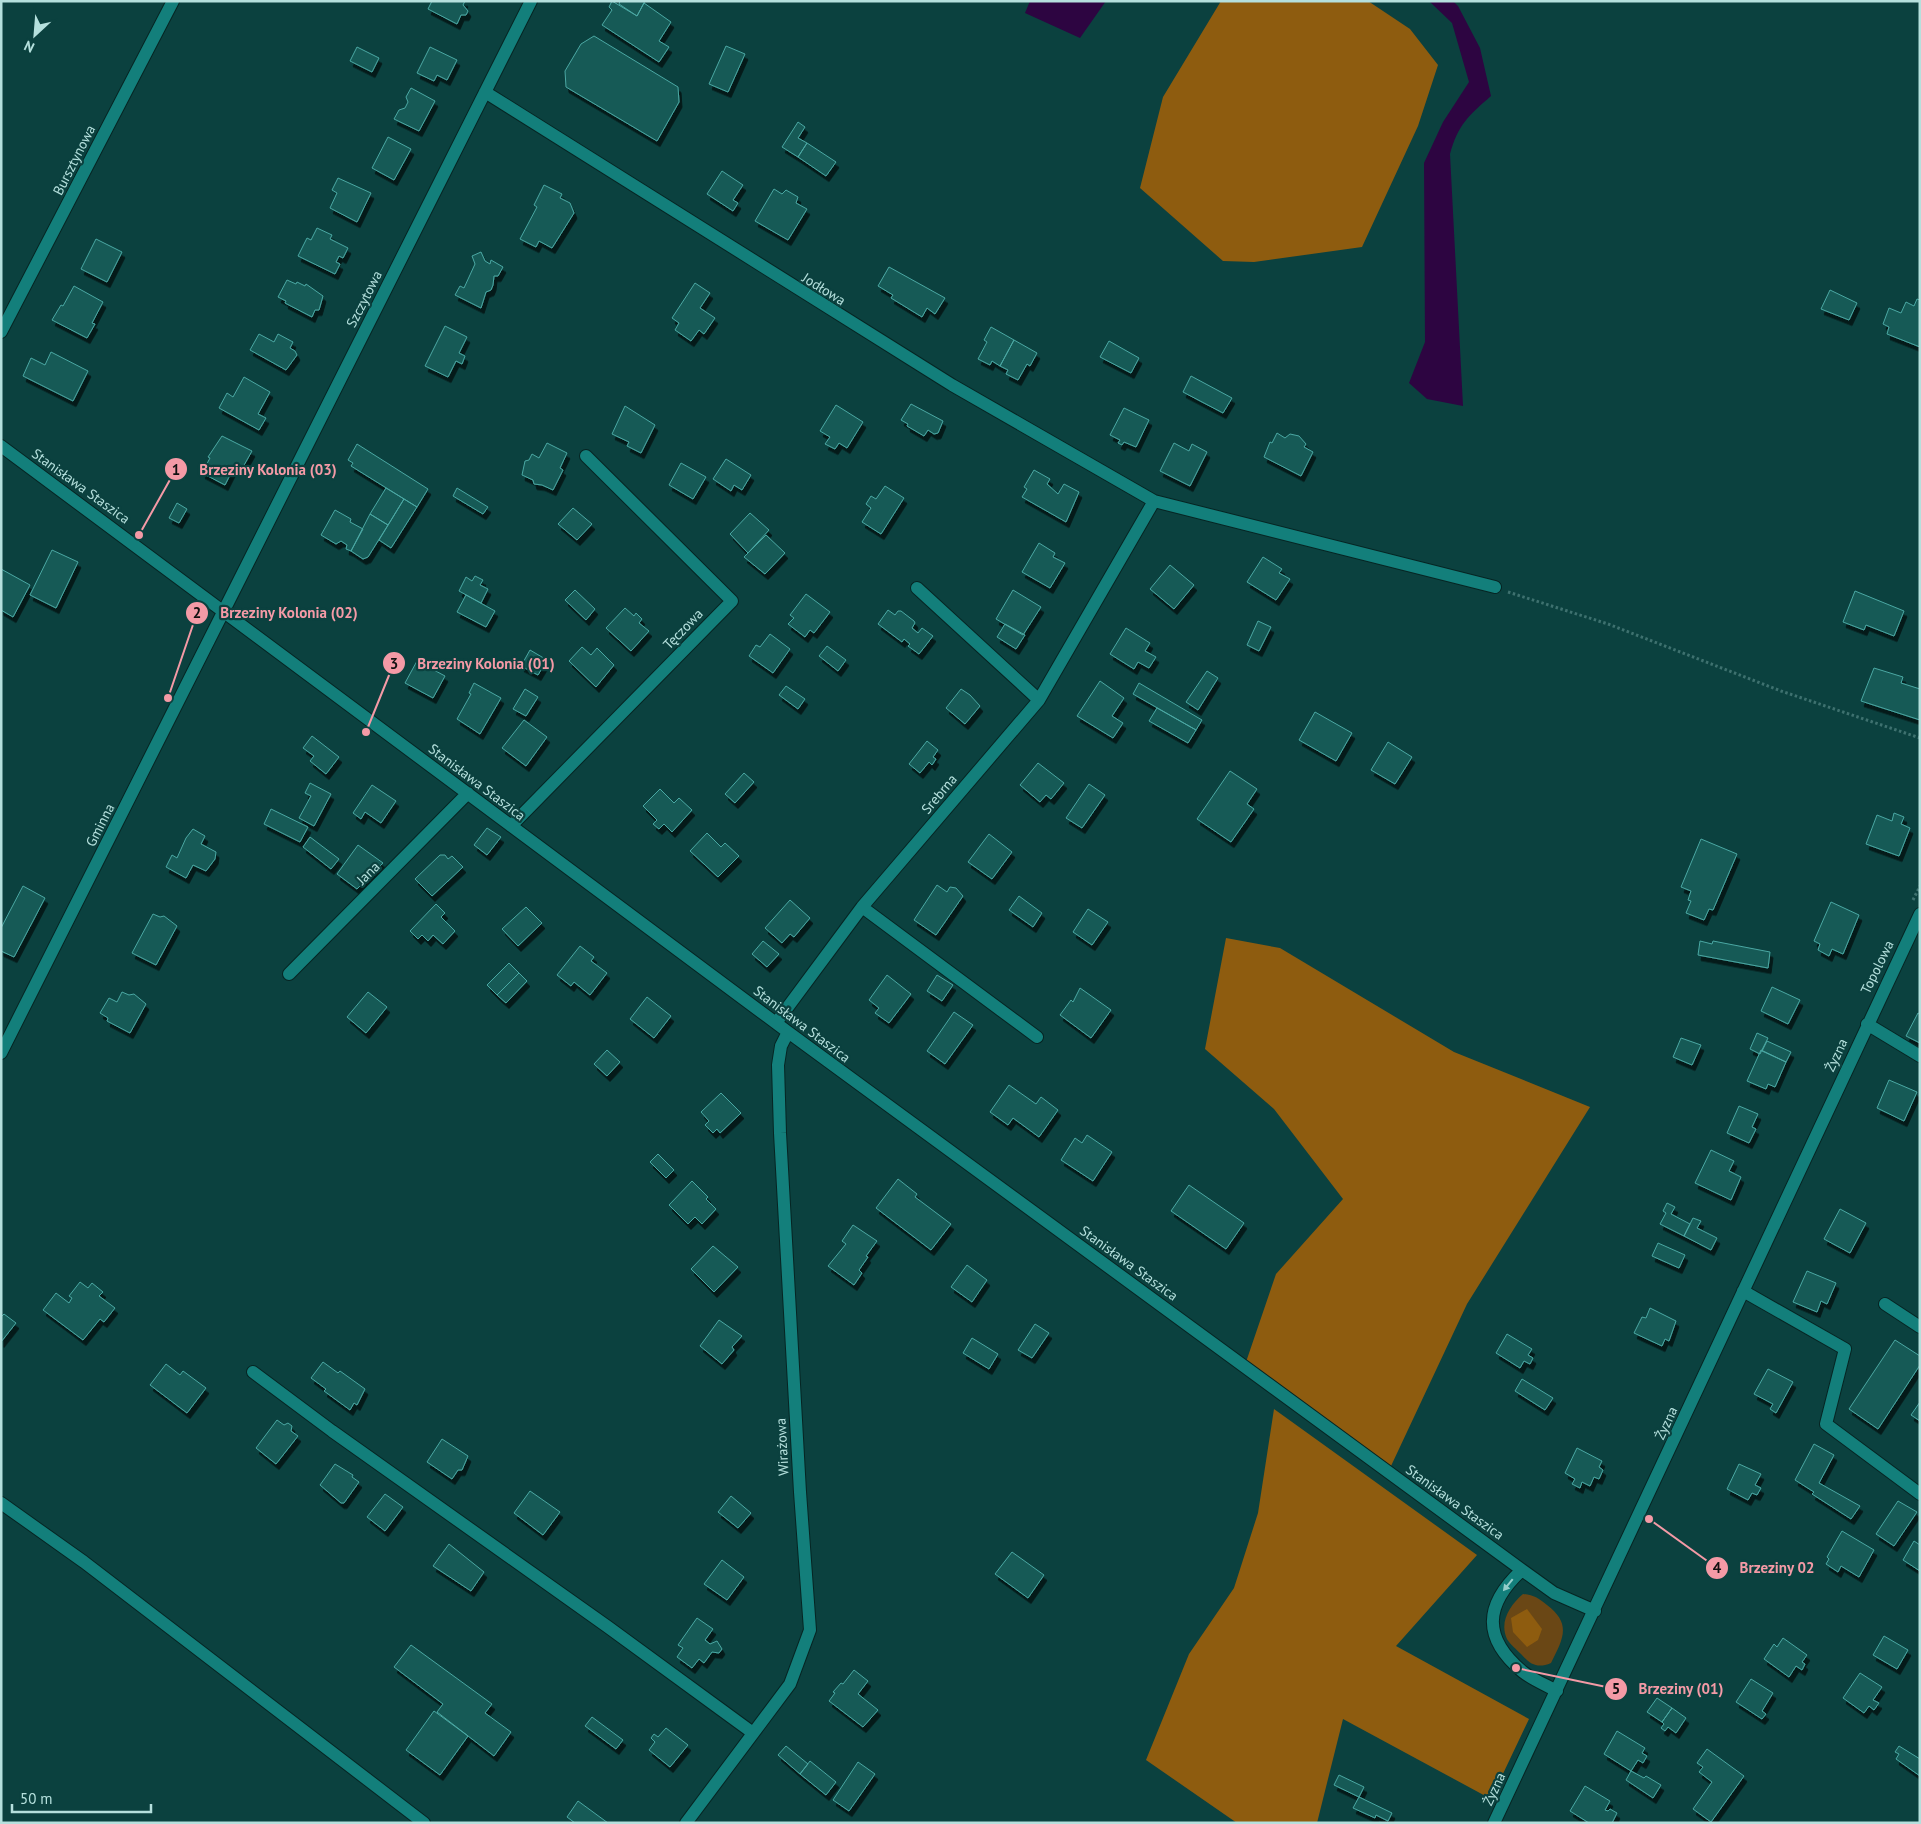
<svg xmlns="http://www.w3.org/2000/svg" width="1921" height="1824" viewBox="0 0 1921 1824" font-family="'PT Sans',sans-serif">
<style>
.green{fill:#6a4715}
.forest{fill:#8e5c0f}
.water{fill:#2d0541}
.building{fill:#195a57;stroke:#4aa8a3;filter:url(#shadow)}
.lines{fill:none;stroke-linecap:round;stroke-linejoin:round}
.minor-casing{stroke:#062523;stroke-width:14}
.path{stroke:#3e716f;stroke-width:3;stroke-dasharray:2.5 2.5;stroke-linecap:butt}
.minor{stroke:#137f7b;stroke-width:12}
.oneway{fill:#95cdc9}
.labels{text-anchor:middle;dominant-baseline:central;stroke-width:4.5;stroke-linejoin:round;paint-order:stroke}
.street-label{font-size:14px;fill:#b5e0dd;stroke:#0b413f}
.leader{fill:none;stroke:#f49aa6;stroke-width:2}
.callout-dot{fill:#f49aa6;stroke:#0b413f;stroke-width:2}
.mark-label{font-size:15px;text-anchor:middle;font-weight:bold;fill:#111}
.callout-label{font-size:15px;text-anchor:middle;font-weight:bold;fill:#f49aa6;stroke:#0b413f;stroke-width:4.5;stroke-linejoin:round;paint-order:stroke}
</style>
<defs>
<filter id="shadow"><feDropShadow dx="3" dy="5.5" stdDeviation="0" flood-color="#0009"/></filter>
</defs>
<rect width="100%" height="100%" fill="#0b413f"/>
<path class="green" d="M1523,1594C1534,1595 1538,1598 1547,1605C1572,1624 1563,1639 1551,1663C1537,1669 1530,1664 1521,1654C1517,1650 1510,1644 1507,1639C1499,1622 1510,1605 1523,1594Z"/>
<path class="forest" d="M1221,1H1368L1410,29L1438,65L1418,126L1362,247L1254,262L1223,261L1140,188L1163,97Z
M1226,938L1280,948L1454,1052L1590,1107L1467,1304L1391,1466L1246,1362L1276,1274L1343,1199L1274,1109L1205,1049Z
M1274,1409L1477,1555L1396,1646L1529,1719L1491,1799L1343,1719L1317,1823H1237L1146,1760L1189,1654L1234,1588L1258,1513Z
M1527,1609L1542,1629L1538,1640L1527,1647L1513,1632L1511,1618Z"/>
<path class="water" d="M1030,1H1106L1080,38L1025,13Z
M1429,1H1453L1458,6L1480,48L1491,96C1468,116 1458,125 1450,154L1463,406L1427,399L1409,383L1425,342L1424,163L1443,122L1469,82L1452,23Z"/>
<path class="building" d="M432,1H465L463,5L468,11L466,15H461L457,24L428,9Z
M612,1L637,16L644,3L671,22L659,41L669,47L659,62L602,25L612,10L609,7Z
M620,1H645L637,16L619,4Z
M594,36L678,87L679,102L657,141L566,87L565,71L581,44Z
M726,46L745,54L728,92L709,84Z
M357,47L379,58L372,72L350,61Z
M430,47L457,60L447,80L437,75L434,81L417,73Z
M411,88L435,101L419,131L394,119L399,110L405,108L408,102L406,97Z
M798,122L805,127L798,138L807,143L798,157L782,147Z
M388,137L411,149L394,180L372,168Z
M807,143L836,162L826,176L798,157Z
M722,171L743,185L733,200L738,203L733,211L707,194Z
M338,178L371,193L357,222L330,208L337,193L332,190Z
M544,185L562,194L560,198L570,203L574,213L552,248L539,241L536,247L520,239L537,207L534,205Z
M774,189L782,194L786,190L798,197L796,203L807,209L788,240L755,221Z
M317,228L332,235L330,239L348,248L343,258L339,256L336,262L340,264L335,274L298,256L307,238L311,240Z
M96,239L122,252L107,282L81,269Z
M481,252L485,261L490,264L491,260L503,267L498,276H494L493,285L491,290L486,292L481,308L455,295L460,286L464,288L475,264L472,256Z
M889,267L945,298L935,314L927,308L922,317L891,298L893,295L878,286Z
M287,280L296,284L297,282L305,286L306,284L323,296L319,310H315L312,317L285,303L286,301L278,297Z
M695,283L710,293L700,308L715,318L704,334L699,330L691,341L675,330L679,323L672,318Z
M74,286L103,302L92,323L95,324L87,338L52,320L61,305L63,306Z
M1830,290L1857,303L1849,320L1821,309Z
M1917,299L1920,300V347L1887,334L1889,327L1883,324L1889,308L1901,313L1906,302L1914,306Z
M445,326L467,337L459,353L465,356L462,364L456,361L448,377L425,366Z
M991,327L1014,340L1000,366L992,361L990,365L978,359L987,342L984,340Z
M259,334L274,342L278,334L293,342L290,348L295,351L297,355L286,370L250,350Z
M1014,340L1037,353L1030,366L1027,364L1018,380L1006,374L1008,370L1000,366Z
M1109,341L1139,358L1131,373L1100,357Z
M51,352L88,371L73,401L23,376L31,358L45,365Z
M1191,376L1232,398L1223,413L1183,392Z
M244,377L270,392L258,414L266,418L259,430L219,408L227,393L233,397Z
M911,404L943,421L938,433L934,434L928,430L924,436L907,426L908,424L901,420Z
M836,405L863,422L847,448L839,443L835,449L825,444L830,437L820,431Z
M625,406L655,425L641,453L627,446L629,442L612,434Z
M1124,408L1149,420L1136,447L1124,442L1122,445L1118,443L1120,440L1110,435Z
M1277,433L1285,438L1290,434L1299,436L1306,444L1304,447L1313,452L1301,476L1264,457L1270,442L1272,443Z
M222,436L252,451L243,467L236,463L225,485L202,473L210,458L208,457Z
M547,443L567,453L560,468L563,470L553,490L542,485L534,484L533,480L522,475L525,461L529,460L532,454L539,458Z
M1174,443L1189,451L1192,444L1207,452L1190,486L1160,471Z
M357,444L428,489L417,507L351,466L353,463L348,460Z
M726,459L751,475L742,490L734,485L731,491L713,479Z
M681,463L706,477L693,499L669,485Z
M1034,470L1050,479L1047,484L1058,494L1064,484L1079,492L1066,522L1022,497L1027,489L1024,487Z
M885,486L904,498L881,534L862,522L871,508L866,504L871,496L876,499Z
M386,488L404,499L388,525L370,514Z
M457,488L488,507L483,514L453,496Z
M404,499L417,507L391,548L379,540Z
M177,503L187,509L179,523L169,518Z
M573,508L592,524L577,540L558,524Z
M335,510L351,519L350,522L363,529L351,551L346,549L347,545L341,541L336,544L321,535Z
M750,513L769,530L748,553L730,534Z
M370,514L388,525L368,557L363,559L351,551Z
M766,535L785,553L765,574L744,557Z
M1039,543L1055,553L1053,557L1065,563L1050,588L1022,572Z
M52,550L78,562L56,608L30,595Z
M1263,557L1282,569L1279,573L1290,579L1276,600L1247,582Z
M1170,565L1194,585L1174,609L1150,589Z
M1,569L30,585L13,617L1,610Z
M475,576L483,580L480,585L488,589L481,603L459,591L466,577L472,581Z
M575,590L595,609L586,620L565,600Z
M1013,590L1041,607L1023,635L996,619Z
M1855,591L1904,611L1894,636L1866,625L1864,630L1843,622Z
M806,594L830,612L814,633L810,630L805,637L788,624L794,618L790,615Z
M466,595L495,611L486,627L457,612Z
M625,608L634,616L636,613L642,619L639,623L649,631L631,651L606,628Z
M888,610L895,615L898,611H901L914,621L915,623L912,628L918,633L922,628L933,636L919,654L908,646L910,644L904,639L902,642L878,624Z
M1258,621L1271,627L1259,651L1247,645Z
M1005,624L1025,635L1016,649L997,637Z
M1126,628L1150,643L1145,651L1156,657L1149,668L1138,662L1134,669L1110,654Z
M770,634L790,649L773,673L749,656L756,645L760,647Z
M827,646L846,660L838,671L819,656Z
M582,647L591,655L597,648L614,665L596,687L569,661Z
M530,650L547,660L538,675L521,666Z
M417,661L445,676L433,698L405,683Z
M1874,668L1903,677L1901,683L1920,689V720L1861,701Z
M1207,671L1218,678L1198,710L1186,702Z
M1100,681L1124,698L1112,716L1123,723L1113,738L1077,716Z
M474,683L501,698L480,734L457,719L471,694L469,693Z
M1139,683L1202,720L1196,730L1133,694Z
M786,686L805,699L798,709L779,695Z
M525,689L538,697L526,716L513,709Z
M961,689L970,695L980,706L965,724L946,708Z
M1157,708L1196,730L1188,743L1149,721Z
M1315,712L1352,733L1336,761L1299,740Z
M524,720L547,737L526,766L502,748Z
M312,736L339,757L326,774L310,761L314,756L303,748Z
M927,741L938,750L933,757L936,759L932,765L929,762L920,773L909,764Z
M1388,742L1412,757L1395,784L1371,770Z
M1038,763L1064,783L1051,799L1046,795L1040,802L1020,785Z
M1230,771L1257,789L1247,804L1254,809L1231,842L1197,819Z
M744,773L754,782L735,803L725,794Z
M310,783L331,794L314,826L299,818L311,796L305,793Z
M1089,784L1105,795L1082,828L1066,818Z
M372,785L396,801L381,823L365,812L361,819L353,813Z
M660,789L674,803L679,798L692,810L672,832L664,824L659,829L653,824L657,820L643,806Z
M271,809L308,827L300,842L264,824Z
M1894,813L1904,817L1901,824L1910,828L1899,856L1866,844L1877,815L1892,821Z
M487,828L501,837L487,855L474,845Z
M193,829L205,836L201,844L216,852L215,859L206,871L193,865L186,878L166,867L172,855L177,858L186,838Z
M707,833L721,847L725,843L739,856L718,877L690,851Z
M989,834L1012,852L992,879L968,862Z
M310,837L339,859L331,869L303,847Z
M1701,839L1737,854L1713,910L1709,909L1704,920L1686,913L1691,901L1688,900L1691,891L1681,887Z
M358,845L383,863L357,889L337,874Z
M440,855H445L448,859L452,856L463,867L432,896L415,879Z
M937,885L947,892L950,887L956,888L963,896L936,935L914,920Z
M23,886L45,898L14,957L1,951V928Z
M1019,896L1042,913L1033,927L1009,910Z
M790,900L810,918L794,937L790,934L782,943L765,928Z
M1831,902L1859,915L1843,954L1832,949L1829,956L1818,950L1820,944L1814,941Z
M436,904L445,913L441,917L455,931L443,944L433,935L428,941L422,935L418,939L410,931Z
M526,907L542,923L518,946L502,929Z
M1088,909L1108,922L1092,945L1073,932Z
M153,914L160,917L164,916L177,926L156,965L132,953Z
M763,941L779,954L767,967L752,954Z
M1700,941L1712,944L1713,941L1770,952L1768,968L1698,955Z
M580,946L594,957L591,961L607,973L590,995L574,982L571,986L557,975Z
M509,963L519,973L497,995L487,985Z
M519,973L527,981L506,1003L497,995Z
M887,975L911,994L889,1023L875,1013L879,1008L869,1000Z
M937,975L953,985L942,1001L927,991Z
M1772,987L1800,1000L1788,1024L1761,1011Z
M1080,988L1111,1010L1091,1038L1060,1015L1071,1000L1073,1002Z
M122,992L129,995L134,994L146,1004L130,1033L107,1021L108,1018L100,1013L109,998L117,1002Z
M368,992L387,1007L366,1033L347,1017Z
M647,997L671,1016L654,1038L630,1019Z
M954,1012L973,1025L945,1064L927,1051Z
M1918,1013L1920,1014V1043L1906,1036Z
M1757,1033L1768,1038L1760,1054L1750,1049Z
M1681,1038L1701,1045L1692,1065L1673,1057Z
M1767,1041L1791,1052L1786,1062L1762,1051Z
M607,1050L620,1062L607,1076L594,1064Z
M1761,1050L1786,1062L1775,1087L1768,1084L1766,1089L1747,1081Z
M1889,1080L1917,1092L1904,1121L1877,1108Z
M1009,1085L1036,1104L1041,1097L1058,1110L1039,1137L1013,1118L1008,1125L990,1112Z
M721,1093L741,1113L720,1133L717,1129L713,1133L705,1125L709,1121L701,1112Z
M1739,1106L1758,1114L1752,1127L1756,1129L1749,1143L1727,1133Z
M1087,1135L1112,1152L1093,1181L1061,1160L1075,1138L1082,1143Z
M1711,1150L1734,1161L1729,1171L1741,1177L1731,1200L1695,1183Z
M658,1154L674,1170L666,1178L650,1162Z
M898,1179L917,1194L915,1197L951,1224L931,1250L876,1208Z
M692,1181L708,1197L706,1199L716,1209L702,1224L695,1217L688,1224L669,1205Z
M1189,1185L1244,1223L1226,1249L1171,1211Z
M1667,1203L1675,1207L1671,1214L1690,1224L1684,1236L1660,1224L1666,1213L1663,1211Z
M1840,1209L1866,1223L1850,1253L1824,1239Z
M1693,1218L1701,1221L1697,1228L1717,1238L1711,1250L1684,1236Z
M853,1225L877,1241L866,1256L868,1257L859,1270L862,1273L854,1285L828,1266L846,1244L842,1241Z
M1658,1243L1685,1255L1679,1268L1652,1256Z
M713,1246L738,1267L714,1292L691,1269Z
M967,1265L987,1280L972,1302L951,1287Z
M1807,1271L1836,1283L1827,1304L1821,1301L1817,1312L1793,1302Z
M80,1282L88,1288L92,1283L103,1292L99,1296L115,1308L104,1322L100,1319L83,1340L43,1310L56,1293L69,1303L72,1298L69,1296Z
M1650,1308L1676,1321L1669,1341L1665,1339L1662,1346L1634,1333L1642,1317L1646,1318Z
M4,1314L16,1323L1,1342V1317Z
M719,1320L742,1336L732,1347L734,1350L722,1364L700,1346Z
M1035,1324L1049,1333L1032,1358L1018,1350Z
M1507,1334L1532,1349L1528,1355L1533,1358L1530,1364L1524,1361L1520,1368L1496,1353Z
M972,1338L998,1354L989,1369L963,1353Z
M1895,1340L1920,1356V1365L1878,1429L1849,1409Z
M323,1362L338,1373L340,1371L365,1389L357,1405L354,1403L350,1410L324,1391L326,1389L311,1378Z
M166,1364L180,1375L183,1371L206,1388L187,1413L150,1385Z
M1768,1369L1793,1382L1776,1413L1770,1409L1773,1404L1754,1394Z
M1522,1379L1553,1398L1545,1410L1515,1391Z
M1920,1402V1421L1911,1415Z
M277,1420L284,1425L288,1423L292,1426L291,1431L298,1436L276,1464L256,1448Z
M442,1439L468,1456L462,1470H458L452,1479L427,1462Z
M1814,1444L1834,1455L1819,1483L1860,1506L1851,1519L1812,1494L1814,1492L1795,1480Z
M1577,1448L1602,1461L1599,1467L1603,1470L1599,1479L1594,1477L1590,1486L1582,1482L1580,1488L1572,1484L1575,1479L1565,1473Z
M335,1464L353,1475L352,1477L359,1482L344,1503H341L320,1485Z
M1739,1464L1761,1474L1755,1485L1761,1488L1757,1495L1752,1493L1748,1500L1727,1489Z
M530,1491L560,1512L543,1535L514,1513Z
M385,1494L403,1507L385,1531L367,1517Z
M731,1496L751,1513L738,1528L718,1512Z
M1898,1501L1917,1512L1894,1546L1876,1534Z
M1842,1531L1874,1550L1859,1577L1841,1566L1838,1572L1826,1564L1829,1559L1827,1557Z
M1914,1541L1920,1545V1571L1903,1560Z
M449,1544L484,1572L471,1591L433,1566Z
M1012,1552L1044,1575L1028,1598L995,1574Z
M722,1560L744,1577L727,1600L704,1584Z
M697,1618L713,1629L705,1640L710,1644L717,1641L722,1649L719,1653L712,1652L704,1663L699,1659L692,1668L677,1657L683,1648L678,1645Z
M1884,1636L1908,1650L1897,1669L1873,1655Z
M1783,1638L1807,1655L1802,1662L1805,1664L1802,1670L1796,1666L1789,1677L1764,1659L1774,1644L1777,1647Z
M411,1645L492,1704L485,1713L511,1732L494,1756L437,1712L443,1704L394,1667Z
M854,1670L868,1681L858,1694L878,1710L863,1727L829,1701L835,1693L833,1692L841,1683L843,1684Z
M1860,1673L1882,1687L1873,1700L1879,1703L1874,1710L1869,1706L1864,1713L1843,1698Z
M1751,1679L1773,1693L1762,1711L1766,1714L1762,1719L1736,1702Z
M1657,1698L1672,1708L1662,1722L1647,1712Z
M1672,1708L1686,1718L1676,1733L1668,1727L1665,1731L1661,1728L1664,1724L1662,1722Z
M434,1711L468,1736L440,1775L406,1750Z
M592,1717L623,1740L616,1749L585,1726Z
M666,1728L688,1745L670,1767L649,1750L655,1742L651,1738L654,1734L658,1737Z
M1617,1731L1645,1748L1642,1753L1647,1756L1643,1763L1638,1760L1631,1771L1604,1754Z
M786,1746L808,1764L800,1774L778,1755Z
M1899,1746L1920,1759V1776L1896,1759L1899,1754L1895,1752Z
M1707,1749L1744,1776L1711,1822L1693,1809L1712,1782L1699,1772L1703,1767L1697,1763Z
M810,1761L836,1782L826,1795L800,1774Z
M858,1762L875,1774L849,1811L833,1800Z
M1631,1771L1644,1778L1646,1776L1661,1785L1653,1798L1626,1780Z
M1339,1775L1364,1787L1359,1797L1334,1785Z
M1585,1786L1610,1801L1605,1810L1608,1811L1610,1809L1617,1813L1612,1823H1589L1570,1811Z
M1359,1797L1392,1813L1388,1821L1376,1815L1375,1818L1353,1808Z
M578,1801L608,1823H575L567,1817Z"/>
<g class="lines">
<defs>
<path id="minor" d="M485,92L952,385L1154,501L1495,587
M1,332L173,1
M1,446L788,1032L1522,1570L1554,1593L1595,1611
M917,588L1039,700
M511,826L732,601L586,456
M862,907L1037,1037
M289,974L468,793
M776,1023L862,907L1039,700L1154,501
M1867,1024L1920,1056
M1,1053L531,1
M1743,1291L1845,1349L1826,1424L1920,1494
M1885,1304L1920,1327
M253,1372L332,1431L608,1627L753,1733
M1,1503L84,1562L424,1823
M1522,1570C1484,1605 1482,1638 1523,1672C1533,1680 1546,1685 1557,1691
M686,1823L790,1684L810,1630L800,1492L780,1133L778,1065L781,1046L788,1032
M1494,1823L1920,914"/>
</defs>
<use href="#minor" class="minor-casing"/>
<path class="path" d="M1508,592L1608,624L1781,691L1920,738
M1913,900L1920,886"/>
<use href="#minor" class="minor"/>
</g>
<defs><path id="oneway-solid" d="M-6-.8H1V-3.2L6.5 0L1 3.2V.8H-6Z" transform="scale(1.25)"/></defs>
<use class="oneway" href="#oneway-solid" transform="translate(1508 1585) rotate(129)"/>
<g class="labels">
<g class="street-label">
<text transform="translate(74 160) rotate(-63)">Bursztynowa</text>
<text transform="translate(824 289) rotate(32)">Jodłowa</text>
<text transform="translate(364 299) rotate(-63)">Szczytowa</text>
<text transform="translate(81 486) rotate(36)">Stanisława Staszica</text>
<text transform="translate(683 629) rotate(-46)">Tęczowa</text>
<text transform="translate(477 782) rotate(37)">Stanisława Staszica</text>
<text transform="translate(939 794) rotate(-50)">Srebrna</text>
<text transform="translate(100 825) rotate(-63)">Gminna</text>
<text transform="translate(368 873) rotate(-45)">Jana</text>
<text transform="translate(1877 967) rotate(-64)">Topolowa</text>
<text transform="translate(802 1024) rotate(37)">Stanisława Staszica</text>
<text transform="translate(1836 1055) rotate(-65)">Żyzna</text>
<text transform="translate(1129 1263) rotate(36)">Stanisława Staszica</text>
<text transform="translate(1666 1423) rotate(-65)">Żyzna</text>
<text transform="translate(782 1447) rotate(-93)">Wirażowa</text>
<text transform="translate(1455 1502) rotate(36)">Stanisława Staszica</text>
<text transform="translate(1494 1789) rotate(-65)">Żyzna</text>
</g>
</g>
<path class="leader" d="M139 535L176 469M168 698L197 613M366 732L394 663M1649 1519L1717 1568M1516 1668L1616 1689"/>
<g class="callout-dot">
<circle cx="139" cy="535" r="5"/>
<circle cx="168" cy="698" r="5"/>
<circle cx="366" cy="732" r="5"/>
<circle cx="1649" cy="1519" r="5"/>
<circle cx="1516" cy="1668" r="5"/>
<circle cx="176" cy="469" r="12"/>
<circle cx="197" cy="613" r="12"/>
<circle cx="394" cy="663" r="12"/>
<circle cx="1717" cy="1568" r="12"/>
<circle cx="1616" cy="1689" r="12"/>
</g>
<g class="mark-label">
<text x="176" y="475">1</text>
<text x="197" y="618">2</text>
<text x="394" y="669">3</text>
<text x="1717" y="1573">4</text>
<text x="1616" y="1694">5</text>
</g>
<g class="callout-label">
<text x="268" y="475">Brzeziny Kolonia (03)</text>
<text x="289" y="618">Brzeziny Kolonia (02)</text>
<text x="486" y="669">Brzeziny Kolonia (01)</text>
<text x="1777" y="1573">Brzeziny 02</text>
<text x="1681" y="1694">Brzeziny (01)</text>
</g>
<rect width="1921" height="1824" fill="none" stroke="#b5e0dd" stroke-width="5"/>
<g transform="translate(35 35) rotate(206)" stroke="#0b413f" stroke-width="4" paint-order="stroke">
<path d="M0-4L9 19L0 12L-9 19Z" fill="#b5e0dd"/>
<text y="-8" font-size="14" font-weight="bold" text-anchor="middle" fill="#b5e0dd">N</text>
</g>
<path d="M12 1804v8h139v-8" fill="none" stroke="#b5e0dd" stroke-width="2.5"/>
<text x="20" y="1804" font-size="15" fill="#b5e0dd" stroke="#0b413f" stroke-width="4" paint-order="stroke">50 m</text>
</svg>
